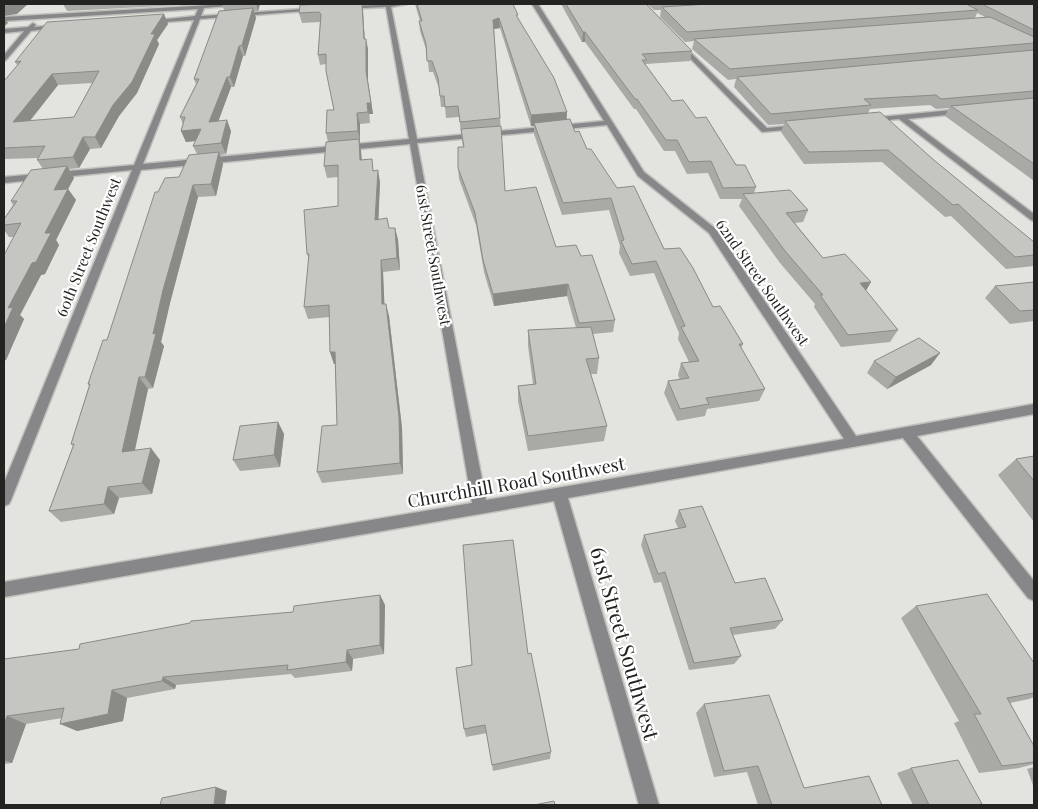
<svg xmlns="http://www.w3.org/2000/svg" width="1038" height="809" viewBox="0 0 1038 809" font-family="'Playfair Display',serif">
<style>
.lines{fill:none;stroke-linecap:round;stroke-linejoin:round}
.minor-casing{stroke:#c0c0bd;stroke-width:3}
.minor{fill:#878789;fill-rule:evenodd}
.wall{fill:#a9a9a6;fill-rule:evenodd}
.shaded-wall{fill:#8a8a87}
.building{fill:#c5c5c1;stroke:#8a8a87;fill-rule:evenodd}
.labels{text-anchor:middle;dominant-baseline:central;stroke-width:4.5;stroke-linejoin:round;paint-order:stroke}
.far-street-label{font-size:15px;fill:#232322;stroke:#fff}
.street-label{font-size:18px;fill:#232322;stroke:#fff}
.near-street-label{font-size:21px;fill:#232322;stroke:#fff}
</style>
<rect width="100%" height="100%" fill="#e3e3df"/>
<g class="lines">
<defs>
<path id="minor" d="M227,4H253L204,8L201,16L316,8L319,10L200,19L143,164L409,139L386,7L343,9L345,6L407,4L391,7L417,139L604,121L532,4H538L644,172L716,229L856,436L1034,404V414L917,436L1034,581V601L1028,598L903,438L568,498L659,805H639L554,501L4,597V582L472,503L410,144L141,170L11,500L9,504L4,506V483L132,170L4,183V177L134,165L194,20L151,23L148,21L195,16L198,9L4,21V17ZM607,125L638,176L709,233L844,439L486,500L417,143Z
M33,23L36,25L34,27L59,25L62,27L31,31L6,60L4,61V55L24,31L4,33V29L28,27Z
M677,43H681L767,128L798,125L802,127L798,129L762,132L677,45Z
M962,109H965V113L908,119L1034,214V221L1031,220L899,119L870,122L866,120L870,118Z"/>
</defs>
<use href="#minor" class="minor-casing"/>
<use href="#minor" class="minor"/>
</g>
<path class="wall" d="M63,4H181L180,5L67,11Z
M222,4H260L258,11H254L256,18L245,56H243L234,87H231L218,121L231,131L226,154L220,155L223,164L216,196L198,197L170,303L161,342L164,346L153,388L148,389L135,450L160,460L152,494L119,498L114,514L61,522L49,511L73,446L71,444L89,386L88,384L107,340L158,192L179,177L197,154L193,146L195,141L186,142L181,131L183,124L180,117L196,84L194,79L224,10Z
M302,4H363L362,5L365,39L368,49V82L373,114H369L370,123L360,124V142H359L361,151L362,160L374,171L380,182L378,219L389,228H395L398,240L400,270L383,272L384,304L389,316L402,428L403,474L322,483L317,472L337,425L335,364H334L330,352V317L308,319L304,307L309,259L307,254L338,206V177L327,178L324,166L328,142L326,133L334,110L326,64L320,65L318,55L320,22L302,23L299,13L303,5Z
M415,4H513L518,19L567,112V120L587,149L664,249L743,344L741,348L765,389L759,401L707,409L705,416L677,421L664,393L668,381L680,380L678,375L681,363L689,362L678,339L679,333L654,273L630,276L619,253L620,246L609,210L562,215L534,134V126H531L500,28L494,29L505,191L556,247L581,256L615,320L613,332L593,334L599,358L597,374H590L607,426L604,441L528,451L518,401V386L533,384L528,346V330L576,328L567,296L494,306L484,272L476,225L459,179L458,168L463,147L459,117L446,118L445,107H441L439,88L433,72H429L427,52L420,31L419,21H420Z
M561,4H646L692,51L690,61L646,64V66L672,101L696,118L756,187L754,193L808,210L803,222L795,223L823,258L866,291L898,330L890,342L841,347L814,307L815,304L780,263L739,206L742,199H720L708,173L687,174L675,151H664L636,109H634L585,42H582Z
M647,4H1034V181L945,116L949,108L936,109L930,105L870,109L868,113L935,161L1034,242V266L1006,269L951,216L945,217L882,162L804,164L781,132L784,124L768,125L734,87L736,79L728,80L692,49L694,41L685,42L660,17L661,10H654ZM977,13L985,17L975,18Z
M164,14L168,24L157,40L159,44L137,93L119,116L101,148L90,149L79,168L69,169L74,178L68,189L76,200L56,240L59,245L45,274L41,275L20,315L24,319L6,360L14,237H9L4,230V219L13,205L11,201L43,169L37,160L38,158L4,159V81L18,66L15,62ZM93,83L74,117L30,121L58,85Z
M1034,282V321L1010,324L985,298L995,286Z
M874,361L931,365L887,389L867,373Z
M278,422L284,434L280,467L240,471L233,460Z
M1034,456V522L998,475L1016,459Z
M679,510L735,583L783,620L775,629L733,635L741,656L734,664L689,670L661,582L654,583L641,545L644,535L678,528L675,521Z
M380,595L385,605L384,654L353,659L352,671L295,678L291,674L176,685L175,689L127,698L123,721L77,731L62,718L26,724L12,763L4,764V659L79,649L293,612Z
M916,606L1034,663V697L1029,699L1010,703L1034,746V764L1019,768L979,773L954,723L959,721L901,618Z
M528,654L551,752L550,759L493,771L487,733L466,737L464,729Z
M704,704L804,788L882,805H758L747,772L714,777L696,713Z
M1034,767V788L1027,769Z
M911,768L976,805H913L897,773Z"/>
<path class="shaded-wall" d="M13,4H28L17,14L4,16L8,23L4,27V6Z
M256,4H260L258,11Z
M362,4L363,10L365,49L364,39Z
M253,8L256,18L245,56L242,45Z
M164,14L168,24L157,40L159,44L137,93L119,116L101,148L95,137L151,34Z
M499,18L500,28L493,29V20Z
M583,32H585V42H582Z
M366,39L368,49V82L373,114H369L370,123L367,103Z
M239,46L243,56L234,87L230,77Z
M52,74L58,85L20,133L13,122Z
M227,77L231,87L214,133L209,122Z
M567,112L566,123H534V126H531V115Z
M357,113L360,124V142L358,131Z
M227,120L231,131L226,154L221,143Z
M201,129L205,140L186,142L181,131Z
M83,137L90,149L79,168L73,157Z
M359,139L361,151L362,171L360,160Z
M219,152L223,164L216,196L211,184Z
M67,166L74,178L68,189L76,200L56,240L59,245L45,274L41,275L20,315L24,319L6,360L4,361V328L8,308L45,233L54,190Z
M378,170L380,182L378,232L375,220Z
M193,185L198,197L170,303L161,342L164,346L153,388L145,377L153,334L163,290Z
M395,228L398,240L400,270L397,258Z
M381,260L383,272L385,316L382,304Z
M871,282L864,294L860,283Z
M568,284L567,296L494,306L493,294Z
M386,304L389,316L402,428L403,474L400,463Z
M330,352H335L339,364H334Z
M940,353L931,365L887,389L896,377Z
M139,377L148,389L132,463L122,452Z
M278,422L284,434L280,467L274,455Z
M151,448L160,460L152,494L142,483Z
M108,487L119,498L114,514L104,504Z
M380,595L385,605L384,654L380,645Z
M347,650L353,659L352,671L346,662Z
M163,677L176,685L175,689L162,681Z
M112,690L127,698L123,721L77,731L60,724Z
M7,716L26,724L12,763L4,760V725Z
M216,787L227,791L225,805H214Z"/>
<path class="building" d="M4,4H13L12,5L4,6Z
M324,4H362L364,39H366V71L371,103H367L368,112L357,113L358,131L326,133L327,110H334L326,71V54L318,55L321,14L319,12L299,13L300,5Z
M417,4H513L518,15H516L554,78L567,112L531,115L499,18L493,20L500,118L460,122L458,106L445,107L444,96H440L438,78L432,61H427L426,44L419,21H422Z
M566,4H646L692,51L642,54L647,60H642L672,101L683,100L696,118L706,117L736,165H745L756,187L723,188L711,161L689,162L677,140H666L637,99H635L585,32H583Z
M709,4H966L978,10L687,32L662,7Z
M982,4H1034V30Z
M253,8L242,45L239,46L230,77H227L209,122L227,120L221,143L193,146L201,129L181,131L185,117H180L199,79H194L219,11Z
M164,14L151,34H155L132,82L113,105L95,137H83L73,157L37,160L45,146L4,148V81L21,61L15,62L47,22ZM99,71L74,117L13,122L52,74Z
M990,17L1034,37V43L730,69L694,39Z
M1034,50V91L941,99L936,95L864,99L871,105L771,114L737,77Z
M1034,98V164L951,106Z
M880,112L935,161L1034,242V255L1015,257L958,204L953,205L888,150L809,152L785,121Z
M570,119L575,132L579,131L587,149H591L617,188L634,186L664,249L680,248L693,268L713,307L720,306L743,344H739L765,389L706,398L709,404L680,409L668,381L689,378L681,363L699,361L681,327L685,326L656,261L632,264L621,241L624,240L611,198L563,203L534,123Z
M501,126L505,191L536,187L556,247L576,245L581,256L592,255L615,320L579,323L568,284L493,294L483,260L475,213L458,168V147H464L461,129Z
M359,139L360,160L372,159L373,171L378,170L375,220L387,218L389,228H395L397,258L381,260L382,304H386L399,417L400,463L317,472L322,426L337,425L335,352H330L329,305L304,307L309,254H307L304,210L338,206V165L324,166L326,142Z
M219,152L211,184L193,185L163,290L153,334L156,333L145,377H139L122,452L151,448L142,483L108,487L104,504L49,511L74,444H71L90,384H88L103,340H107L155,192H158L165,178L179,177L189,155Z
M67,166L54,190L68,189L45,233H51L36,262L32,263L8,308L13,307L4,328V255L21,223L4,225V219L17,201H11L31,170Z
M790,190L808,210L786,213L823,258L845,254L871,282L860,283L898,330L848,335L820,295H823L785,251L743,194Z
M1034,282V310L1020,311L995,286Z
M591,327L599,358L586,359L607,426L528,436L518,386L536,384L528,330Z
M919,338L940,353L896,377L874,361Z
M278,422L274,455L233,460L240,426Z
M1034,456V481L1016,459Z
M702,506L735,583L765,578L783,620L730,628L741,656L694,663L665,572L658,574L644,535L686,527L679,510Z
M513,540L528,654L531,653L551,752L492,765L485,725L464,729L456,668L472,665L463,545Z
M987,594L1034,663V693L1007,698L1034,746V762L1002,766L974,714H981L916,606Z
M380,595V645L347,650L346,662L287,670L288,665L163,677L162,681L112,690L108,714L60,724L64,708L7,716L4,725V659L79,649L80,644L190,623L191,621L293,612L294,606Z
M769,695L804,788L869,776L882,805H772L758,766L724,771L704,704Z
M958,760L982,804L975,805H929L911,768Z
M216,787L214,805H160L162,798Z
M554,801L555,805H534Z"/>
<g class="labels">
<g class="far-street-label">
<text transform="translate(88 247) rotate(-68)">60th Street Southwest</text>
<text transform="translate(434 255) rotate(80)">61st Street Southwest</text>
<text transform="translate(763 282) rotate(55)">62nd Street Southwest</text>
</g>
<g class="street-label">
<text transform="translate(516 482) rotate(-10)">Churchhill Road Southwest</text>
</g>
<g class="near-street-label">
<text transform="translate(626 643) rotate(74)">61st Street Southwest</text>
</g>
</g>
<rect width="1038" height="809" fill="none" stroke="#232322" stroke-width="10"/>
</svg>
